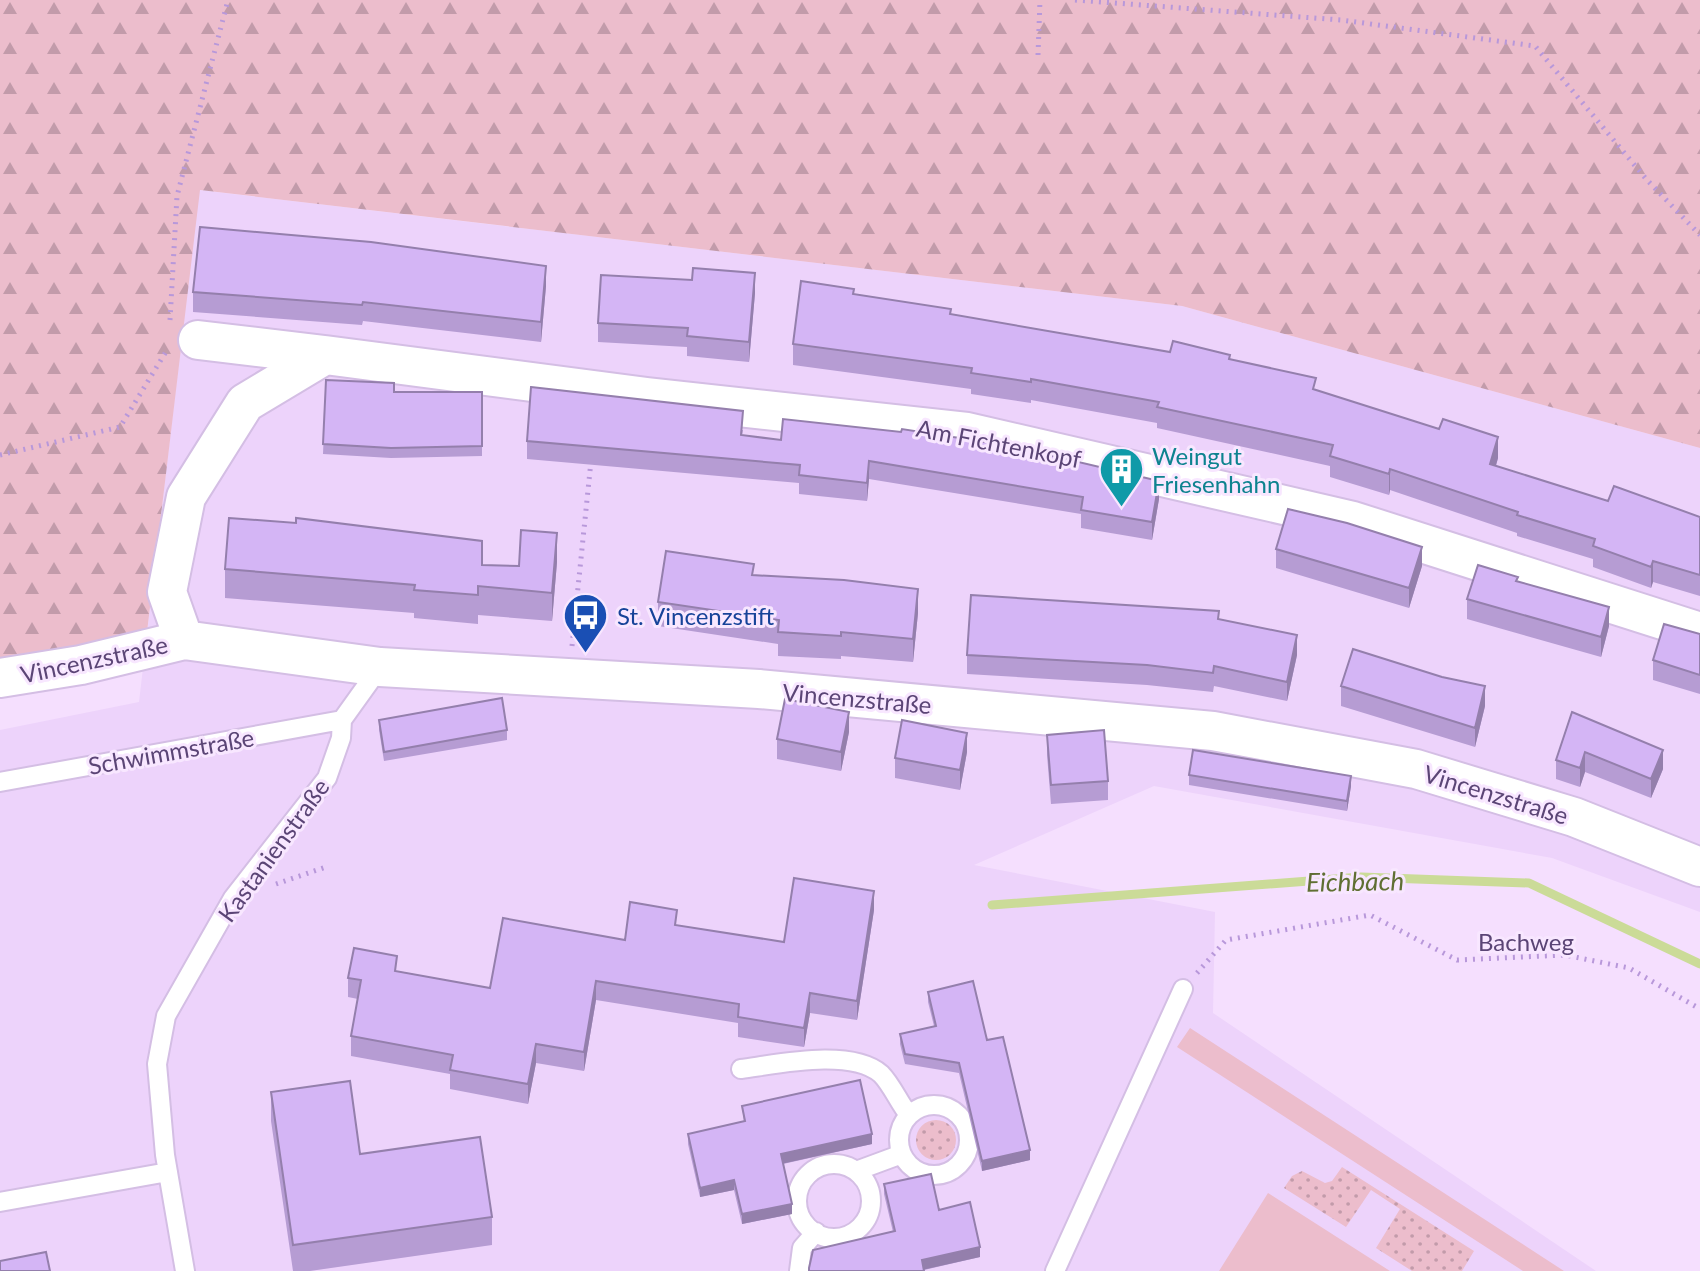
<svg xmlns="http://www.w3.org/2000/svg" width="1700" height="1271" viewBox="0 0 1700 1271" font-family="Lato,sans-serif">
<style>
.residential{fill:#edd3fb}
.grass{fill:url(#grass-dots)}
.forest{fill:url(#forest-firs)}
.pitch{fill:#ecbdcc}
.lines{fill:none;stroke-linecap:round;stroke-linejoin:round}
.stream{stroke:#cbdb98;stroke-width:9}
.lane-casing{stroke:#d4bee4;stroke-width:22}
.street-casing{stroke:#d4bee4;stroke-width:42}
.path{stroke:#b898da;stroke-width:5;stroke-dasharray:2 6;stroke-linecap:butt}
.lane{stroke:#fff;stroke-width:18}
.street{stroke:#fff;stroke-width:38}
.wall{fill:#b69cd3}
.shaded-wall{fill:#947fac}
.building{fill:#d4b5f5;stroke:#947fac;stroke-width:2}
.labels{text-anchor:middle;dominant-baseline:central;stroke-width:6;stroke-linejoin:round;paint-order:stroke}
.street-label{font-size:24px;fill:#5b4576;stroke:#f8e7ff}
.culture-label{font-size:24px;fill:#0d838f;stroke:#f8e7ff;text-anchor:start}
.transit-label{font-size:24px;fill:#164399;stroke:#f8e7ff;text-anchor:start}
.water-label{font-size:26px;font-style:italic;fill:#606f33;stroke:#f8e7ff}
</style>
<defs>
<pattern id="grass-dots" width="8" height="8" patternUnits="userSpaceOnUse" patternTransform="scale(2)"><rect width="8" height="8" fill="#ecbdcc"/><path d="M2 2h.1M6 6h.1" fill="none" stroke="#c29baa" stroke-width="1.8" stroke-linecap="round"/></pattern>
<pattern id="forest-firs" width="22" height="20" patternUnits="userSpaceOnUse" patternTransform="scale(2)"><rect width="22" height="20" fill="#ecbdcc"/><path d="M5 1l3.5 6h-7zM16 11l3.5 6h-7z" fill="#c29baa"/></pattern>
</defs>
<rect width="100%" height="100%" fill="#f5dffe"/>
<path class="residential" d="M199,190L1182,306L1700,448V912L1552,858L1154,786L974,865L1215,912L1213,1013L1596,1271H0V730L139,702Z"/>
<path class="grass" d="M916 1140a20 20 0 1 1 40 0a20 20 0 1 1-40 0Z
M1342,1167L1474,1251L1462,1271H1412L1376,1248L1400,1209L1371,1190L1346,1227L1284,1188L1292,1176L1302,1171L1325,1183L1332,1181Z"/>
<path class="forest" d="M0,0H1700V448L1182,306L200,190L145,649L0,670Z"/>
<path class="pitch" d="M1190,1028L1564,1271H1565H1523L1177,1047Z
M1268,1193L1390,1271H1219Z"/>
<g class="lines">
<path class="stream" d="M992,905L1361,877L1529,883L1700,964"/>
<defs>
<path id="lane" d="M0,782L342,720
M741,1069C778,1064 851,1048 881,1074C892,1085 899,1103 909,1115
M899 1140a35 35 0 1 1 70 0a35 35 0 1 1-70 0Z
M797 1201a37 37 0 1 1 74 0a37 37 0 1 1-74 0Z
M856,1171L902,1154
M0,1202L168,1172
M185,1271L165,1155L157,1064L166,1016L233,898L327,778L341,738L342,720L380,667
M799,1271L802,1248L816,1232
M1055,1271L1183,989"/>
<path id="street" d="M198,340L325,355
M184,640L167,592L186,497L245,403L325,355L647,397L967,432L1353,521L1700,632
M0,678L81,665L184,640L380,667L759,689L1213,731L1416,769L1574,817L1700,867"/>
</defs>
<use href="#lane" class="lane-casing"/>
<use href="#street" class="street-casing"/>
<path class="path" d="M1075,0L1341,20L1535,46L1647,180L1700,235
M1038,55L1040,0
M170,320L177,196L228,0
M0,455L120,427L167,350
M572,646L591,461
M276,884L326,867
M1197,973L1226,940L1370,915L1457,960L1565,955L1629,968L1700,1009"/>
<use href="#lane" class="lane"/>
<use href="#street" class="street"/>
</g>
<path class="wall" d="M546,286L541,342L363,321L362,325L193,312V292Z
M755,293L749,362L687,356V347L598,342V323Z
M854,294L951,314L1170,352L1230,360L1316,390L1498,458L1496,466L1608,501L1700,517V596L1653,582L1651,588L1593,567V559L1517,536V533L1390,490L1389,495L1330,477V466L1157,428V423L1031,400V403L971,394V389L793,365V344Z
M326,380L394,392H482V456L391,458L323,454Z
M743,430L742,436L1159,499L1152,540L1081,528V514L869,479L867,501L799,494V483L527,459V441Z
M1276,549L1422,566L1409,608L1276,568Z
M557,562L552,621L478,615V624L414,618V613L225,598V569L482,565L519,566Z
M754,575L918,613L913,662L841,656V659L778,656V644L658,626V602Z
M1518,581L1609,626L1601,657L1467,619V599Z
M1219,619L1297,655L1287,701L1214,686L1213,692L1147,685L967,674V655Z
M1700,634V694L1653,680V660Z
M1341,686L1485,706L1475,747L1341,706Z
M1572,712L1663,769L1651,798L1585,772L1580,787L1556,779V760Z
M379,720L507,730V740L384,761L379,730Z
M849,732L841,771L777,759V739Z
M1047,735L1108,781V800L1051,804L1047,755Z
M967,752L960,790L895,778V758Z
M1189,775L1351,786L1347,811L1189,785Z
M874,910L857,1020L810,1013L804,1047L738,1037V1023L596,1000L584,1071L536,1063L528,1104L450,1089V1074L351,1056V1036L358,999L348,997V978L397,971L490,988L625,940L677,925L784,942Z
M928,992L987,1040L1030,1160L982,1171L959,1073L905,1064L900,1044V1034L934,1026L928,1002Z
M271,1092L360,1154L492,1217V1245L310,1271H293L271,1121Z
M742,1106L872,1144L783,1164L792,1214L742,1224L734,1190L700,1197L688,1144V1134L744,1122Z
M884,1184L939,1210L980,1257L924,1270V1271H809V1268L893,1232L884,1194Z"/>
<path class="shaded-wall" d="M546,266V286L541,342V322Z
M755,273V293L749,362V342Z
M1498,437V458L1490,485V464Z
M869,461V479L867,501V483Z
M1390,469V490L1389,495V474Z
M1159,481V499L1152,540V522Z
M557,533V562L552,621V593Z
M1422,547V566L1409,608V588Z
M1653,561V582L1651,588V567Z
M918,589V613L913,662V639Z
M1609,607V626L1601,657V637Z
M1297,635V655L1287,701V682Z
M1485,686V706L1475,747V728Z
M849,712V732L841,771V752Z
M967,733V752L960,790V770Z
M1663,750V769L1651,798V779Z
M1585,752V772L1580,787V768Z
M1351,776V786L1347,811V801Z
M874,891V910L857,1020V1001Z
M596,981V1000L584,1071V1052Z
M810,993V1013L804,1047V1028Z
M536,1044V1063L528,1104V1084Z
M872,1134V1144L781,1164V1154Z
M1030,1150V1160L982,1171V1161Z
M734,1180V1190L700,1197V1188Z
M792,1204V1214L742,1224V1214Z
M980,1247V1257L922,1270V1260Z"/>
<path class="building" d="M200,227L371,242L546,266L541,322L363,302L362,305L193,292Z
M693,268L755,273L749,342L687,336L688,328L598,323L601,275L692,280Z
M801,281L854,289L853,294L951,309L950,314L1170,352L1173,341L1230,355L1229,359L1316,378L1313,389L1439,429L1443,419L1498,437L1490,464L1608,501L1614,486L1700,517V575L1653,561L1651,567L1593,546L1595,539L1517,515L1518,512L1390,469L1389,474L1330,456L1333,445L1157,407L1159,402L1031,379V382L971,373L972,368L793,344Z
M326,380L394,383V392H482V446L391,448L323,444Z
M531,387L743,411L741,435L781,440L783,419L901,432L902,429L1011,446L1159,481L1152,522L1081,510L1083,497L869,461L867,483L799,475L800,465L527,441Z
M1288,509L1347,523L1422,547L1409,588L1276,549Z
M229,518L296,523V518L482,541V565L519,566L521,530L557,533L552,593L478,586V595L414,590L415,585L225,569Z
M666,551L754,564L752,575L844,580L918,589L913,639L841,632V636L778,632L779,620L658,602Z
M1478,565L1518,577L1516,581L1609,607L1601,637L1467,599Z
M971,595L1219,611L1218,619L1297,635L1287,682L1214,666L1213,673L1147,665L967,655Z
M1664,624L1700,634V675L1653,660Z
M1353,649L1442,677L1485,686L1475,728L1341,686Z
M502,698L507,730L384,752L379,720Z
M785,699L849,712L841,752L777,739Z
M1572,712L1663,750L1651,779L1585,752L1580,768L1556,760Z
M902,720L967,733L960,770L895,758Z
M1104,730L1108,781L1051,785L1047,735Z
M1193,750L1351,776L1347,801L1189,775Z
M794,878L874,891L857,1001L810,993L804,1028L738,1017L739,1004L596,981L584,1052L536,1044L528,1084L450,1070L453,1055L351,1036L361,980L348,978L354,948L397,956L395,971L490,988L503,918L625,940L630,902L677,910L675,925L784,942Z
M973,981L987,1040L1003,1037L1030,1150L982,1161L959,1063L905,1054L900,1034L936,1026L928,992Z
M860,1080L872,1134L781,1154L792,1204L742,1214L734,1180L700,1188L688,1134L745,1121L742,1106Z
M350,1081L360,1154L480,1137L492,1217L293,1245L271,1092Z
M931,1174L939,1210L970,1202L980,1247L922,1260L924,1271H809V1268L813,1250L895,1231L884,1184Z
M46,1252L50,1271H0V1261Z"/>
<defs>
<symbol id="building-pin" viewBox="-11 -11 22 30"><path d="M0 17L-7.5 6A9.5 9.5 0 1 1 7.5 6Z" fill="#0f9aa8" stroke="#f8e7ff"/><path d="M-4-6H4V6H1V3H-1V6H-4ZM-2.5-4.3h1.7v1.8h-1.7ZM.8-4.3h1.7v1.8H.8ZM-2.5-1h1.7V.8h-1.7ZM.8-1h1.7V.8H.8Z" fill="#fff"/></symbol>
<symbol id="bus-pin" viewBox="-11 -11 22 30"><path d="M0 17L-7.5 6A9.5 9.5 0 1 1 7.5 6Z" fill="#1a4fb4" stroke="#f8e7ff"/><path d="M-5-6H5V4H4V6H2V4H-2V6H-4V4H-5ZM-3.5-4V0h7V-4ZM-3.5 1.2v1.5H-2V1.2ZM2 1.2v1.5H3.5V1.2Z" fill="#fff"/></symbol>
</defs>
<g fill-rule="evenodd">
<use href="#building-pin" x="1096" y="444" width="51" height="69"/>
<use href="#bus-pin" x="560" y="590" width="51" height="69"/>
</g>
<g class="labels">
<g class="street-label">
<text transform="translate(999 443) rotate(11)">Am Fichtenkopf</text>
<text transform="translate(94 659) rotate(-12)">Vincenzstraße</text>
<text transform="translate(857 698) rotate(5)">Vincenzstraße</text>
<text transform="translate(171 751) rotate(-10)">Schwimmstraße</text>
<text transform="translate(1496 794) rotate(17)">Vincenzstraße</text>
<text transform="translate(273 850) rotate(-54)">Kastanienstraße</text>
<text x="1526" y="941">Bachweg</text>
</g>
<g class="culture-label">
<text x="1152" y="455">Weingut<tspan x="1152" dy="28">Friesenhahn</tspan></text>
</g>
<g class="transit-label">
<text x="617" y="615">St. Vincenzstift</text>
</g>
<g class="water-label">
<text transform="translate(1355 881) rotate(-1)">Eichbach</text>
</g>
</g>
</svg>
